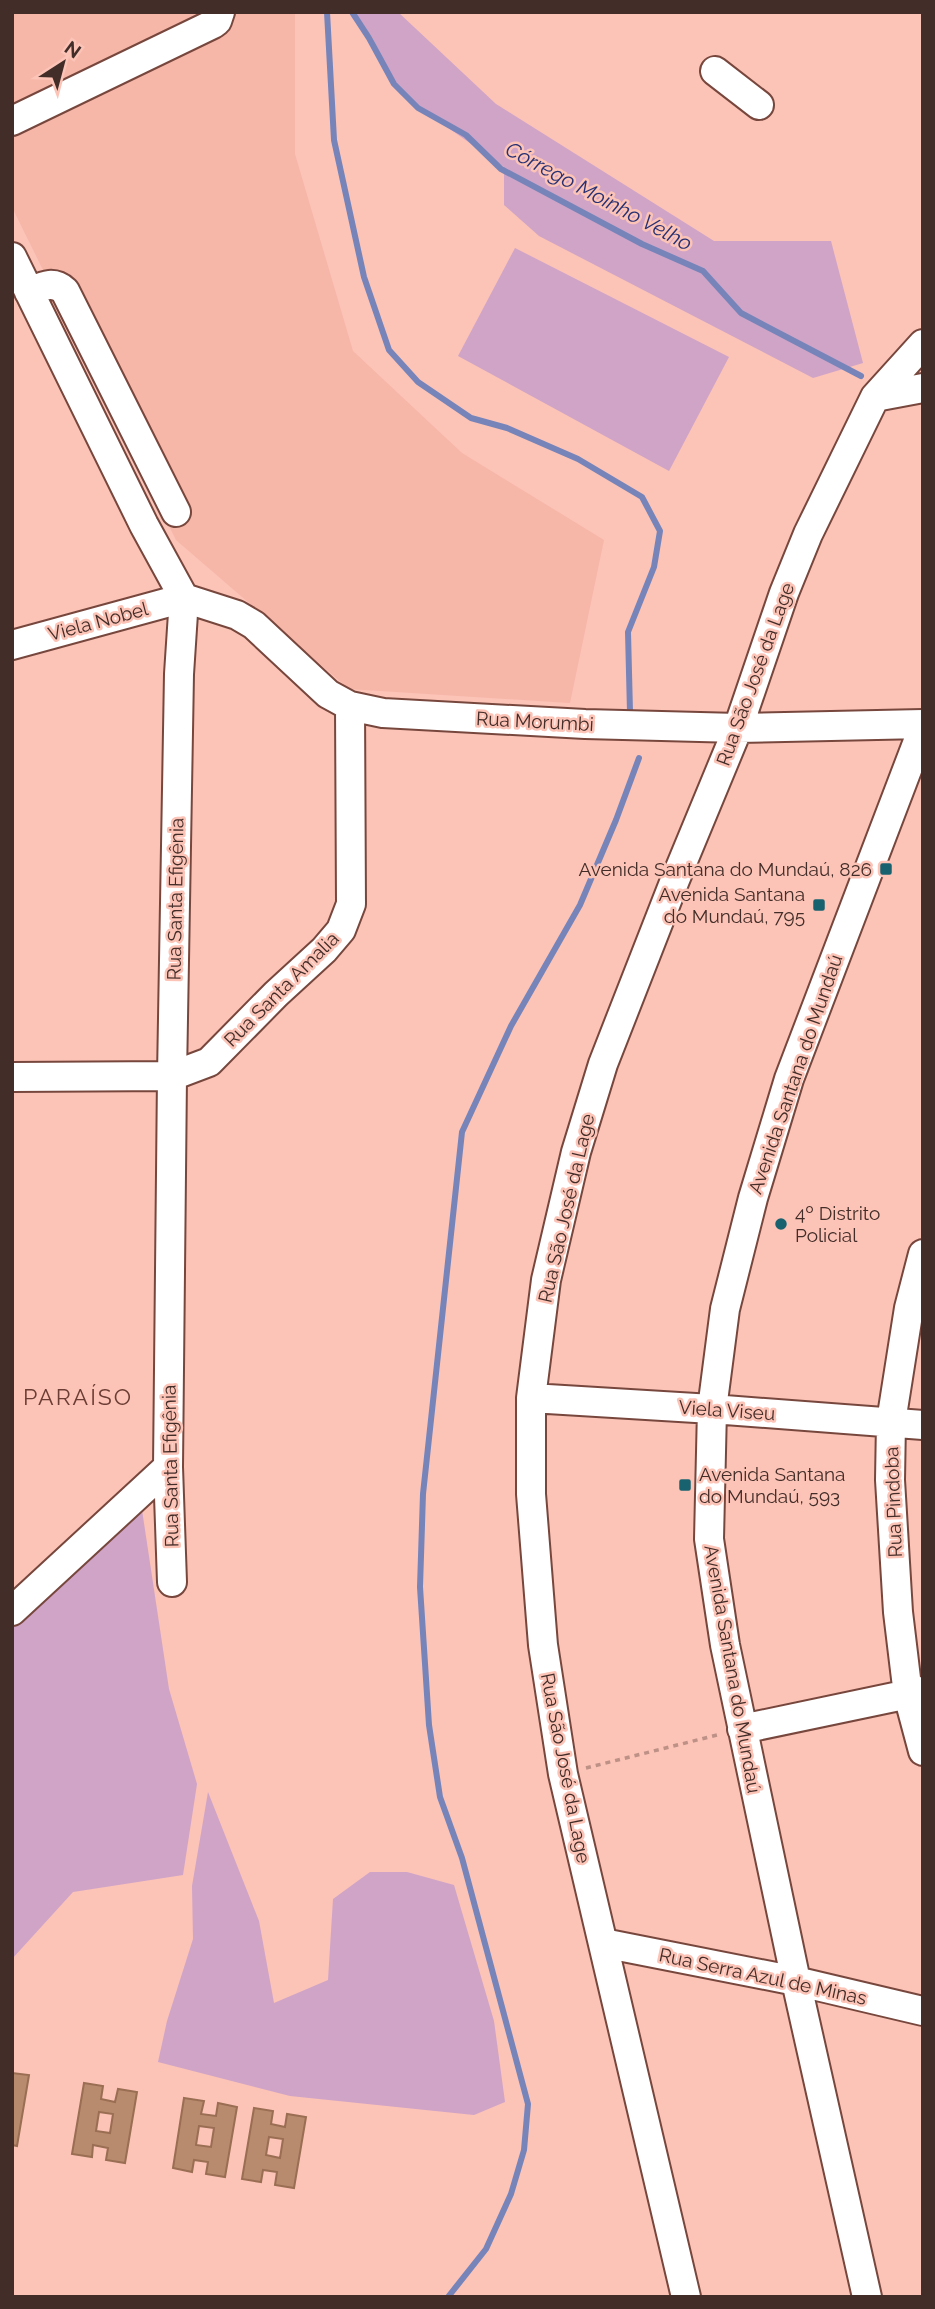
<svg xmlns="http://www.w3.org/2000/svg" width="935" height="2309" viewBox="0 0 935 2309" font-family="Raleway,sans-serif">
<style>
.built{fill:#f6b6a8}
.green{fill:#cfa4c7}
.lines{fill:none;stroke-linecap:round;stroke-linejoin:round}
.stream{stroke:#7684ba;stroke-width:6}
.building{fill:#b88a6e;stroke:#9a6e53;stroke-width:2;fill-rule:evenodd}
.minor-casing{stroke:#77473d;stroke-width:32}
.path{stroke:#be9187;stroke-width:3.5;stroke-dasharray:5 5;stroke-linecap:butt}
.minor{stroke:#fff;stroke-width:28}
.poi-dot{fill:#18626f;stroke:#fcc3b7;stroke-width:2.5}
.labels{text-anchor:middle;dominant-baseline:central;stroke-width:5;stroke-linejoin:round;paint-order:stroke}
.street-label{font-size:19px;fill:#432d28;stroke:#fcc3b7}
.poi-label{font-size:19px;fill:#432d28;stroke:#fcc3b7;text-anchor:end}
.water-label{font-size:21px;font-style:italic;fill:#273173;stroke:#fcc3b7}
.quarter-label{font-size:23px;letter-spacing:2px;fill:#6c3d34;stroke:#fcc3b7}
</style>
<rect width="100%" height="100%" fill="#fcc3b7"/>
<path class="built" d="M12,12H295V154L353,351L462,453L604,540L570,703L349,689L176,540L12,207Z"/>
<path class="green" d="M355,12H398L496,104L714,241H831L863,363L813,378L539,236L504,205V167L400,94L372,37Z
M515,248L729,357L669,471L458,356Z
M142,1510L169,1689L197,1784L183,1875L73,1892L12,1959V1629L86,1553Z
M208,1792L259,1921L274,2003L328,1980L333,1899L370,1872H407L454,1885L494,2021L505,2102L474,2115L290,2096L158,2062L167,2021L193,1939L192,1886Z"/>
<g class="lines">
<path class="stream" d="M327,12L334,140L364,277L389,350L418,382L471,418L507,428L578,459L642,497L660,531L654,567L628,632L630,712
M352,12L369,38L394,84L418,108L466,135L501,169L642,244L703,271L741,313L861,376
M448,2297L486,2249L511,2194L524,2150L528,2104L462,1858L440,1797L429,1725L420,1587L423,1494L462,1132L511,1026L580,905L616,820L639,758"/>
</g>
<path class="building" d="M12,2073L29,2075L17,2146L12,2145Z
M84,2083L103,2086L101,2099L115,2102L118,2089L137,2092L125,2163L106,2160L108,2148L93,2145L92,2157L72,2154ZM99,2112L113,2114L110,2133L96,2131Z
M184,2098L204,2101L201,2114L216,2116L218,2103L237,2107L225,2177L206,2174L208,2162L194,2160L192,2172L173,2168ZM199,2126L214,2128L211,2147L196,2145Z
M254,2108L273,2111L271,2124L285,2127L287,2114L306,2117L294,2188L275,2185L277,2172L263,2170L261,2182L242,2179ZM269,2137L283,2139L280,2158L266,2155Z"/>
<g class="lines">
<defs>
<path id="minor" d="M715,71L759,105
M12,121L213,24L217,21L220,12
M12,257L144,525L184,598L179,674L172,1076L168,1467L172,1582
M29,292C43,286 53,280 65,291L176,512
M875,397L923,388
M184,598L237,615L254,625L328,694L350,706L383,713L585,724L738,728L923,724
M12,645L184,598
M12,1077L172,1076L209,1062L276,994L324,950L341,930L351,904L350,706
M923,1254L909,1308L891,1422L890,1480L898,1612L908,1695L923,1751
M531,1398L712,1409L923,1425
M12,1611L168,1467
M742,1729L923,1691
M603,1943L796,1981L923,2011
M686,2297L563,1774L543,1645L531,1494V1398L546,1280L576,1152L603,1064L675,880L738,728L784,593L808,534L875,397L923,344
M867,2297L796,1981L725,1645L709,1539L712,1409L725,1309L753,1198L789,1079L923,728"/>
</defs>
<use href="#minor" class="minor-casing"/>
<path class="path" d="M586,1768L721,1734"/>
<use href="#minor" class="minor"/>
</g>
<g class="poi-dot">
<rect x="879" y="862" width="14" height="14" rx="3.5"/>
<rect x="812" y="898" width="14" height="14" rx="3.5"/>
<circle cx="781" cy="1224" r="7"/>
<rect x="678" y="1478" width="14" height="14" rx="3.5"/>
</g>
<g class="labels">
<g class="street-label">
<text transform="translate(98 621) rotate(-15)">Viela Nobel</text>
<text transform="translate(755 674) rotate(-70)">Rua São José da Lage</text>
<text transform="translate(535 721) rotate(3)">Rua Morumbi</text>
<text transform="translate(175 899) rotate(-89)">Rua Santa Efigênia</text>
<text transform="translate(281 989) rotate(-45)">Rua Santa Amalia</text>
<text transform="translate(795 1074) rotate(-71)">Avenida Santana do Mundaú</text>
<text transform="translate(566 1208) rotate(-77)">Rua São José da Lage</text>
<text transform="translate(727 1410) rotate(4)">Viela Viseu</text>
<text transform="translate(170 1466) rotate(-91)">Rua Santa Efigênia</text>
<text transform="translate(893 1502) rotate(-92)">Rua Pindoba</text>
<text transform="translate(733 1669) rotate(80)">Avenida Santana do Mundaú</text>
<text transform="translate(566 1768) rotate(79)">Rua São José da Lage</text>
<text transform="translate(763 1976) rotate(12)">Rua Serra Azul de Minas</text>
</g>
<g class="poi-label">
<text x="872" y="869">Avenida Santana do Mundaú, 826</text>
<text x="805" y="894">Avenida Santana<tspan x="805" dy="22">do Mundaú, 795</tspan></text>
<text x="795" y="1213" text-anchor="start">4º Distrito<tspan x="795" dy="22">Policial</tspan></text>
<text x="699" y="1474" text-anchor="start">Avenida Santana<tspan x="699" dy="22">do Mundaú, 593</tspan></text>
</g>
<g class="water-label">
<text transform="translate(599 196) rotate(28)">Córrego Moinho Velho</text>
</g>
<g class="quarter-label">
<text x="78" y="1396">PARAÍSO</text>
</g>
</g>
<rect width="935" height="2309" fill="none" stroke="#432d28" stroke-width="28"/>
<g transform="translate(63 63) rotate(36)" stroke="#fcc3b7" stroke-width="5" paint-order="stroke">
<path d="M0-5L12 26L0 18L-12 26Z" fill="#432d28"/>
<text y="-10" font-size="19" font-weight="bold" text-anchor="middle" fill="#432d28">N</text>
</g>
</svg>
